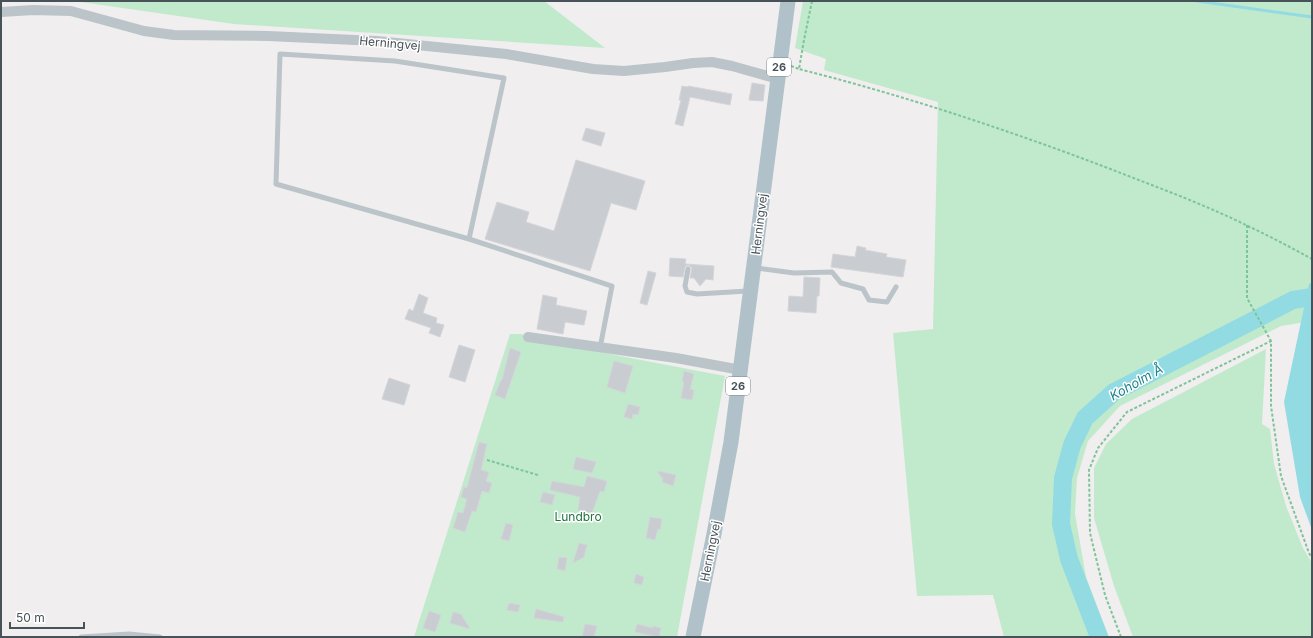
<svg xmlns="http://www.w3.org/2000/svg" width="1313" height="638" viewBox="0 0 1313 638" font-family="Inter,sans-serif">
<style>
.green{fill:#c1eacc}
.water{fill:#93dbe2}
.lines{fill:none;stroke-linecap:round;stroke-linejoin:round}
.stream{stroke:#93dbe2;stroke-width:3}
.river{stroke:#93dbe2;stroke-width:18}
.building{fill:#c9ccd0;stroke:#d3d5d9}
.path{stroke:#7dc498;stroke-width:2;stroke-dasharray:3 2;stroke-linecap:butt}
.service{stroke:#bbc4c9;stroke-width:5}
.minor{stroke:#bbc4c9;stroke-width:10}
.primary{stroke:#b1c1ca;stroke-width:15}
.labels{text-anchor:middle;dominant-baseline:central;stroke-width:3;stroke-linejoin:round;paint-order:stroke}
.shield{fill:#fff;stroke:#7f878b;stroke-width:1}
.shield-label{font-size:11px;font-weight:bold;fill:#485359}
.street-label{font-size:12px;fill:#485359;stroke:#fff}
.park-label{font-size:12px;fill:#217340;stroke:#fff}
.water-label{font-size:13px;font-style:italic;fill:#1b828b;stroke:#fff}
</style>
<rect width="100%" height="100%" fill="#f0eeee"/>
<path class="green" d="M74,1H544L605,48L234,24Z
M803,1H1312V321L1281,326L1120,406L1088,441L1077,478L1075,514L1086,577L1109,637H1004L993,595L917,596L893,333L933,329L938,102L824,70L826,59L795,48Z
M510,334H521L620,356L725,376L677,637H414Z
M1266,349L1262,424L1270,429L1274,464L1286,506L1303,548L1312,563V637H1133L1114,586L1094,518V468L1106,444L1132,419Z"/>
<path class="water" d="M1312,282V530L1300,497L1284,402L1309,284Z"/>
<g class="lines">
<path class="stream" d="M1197,1L1312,17"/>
<path class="river" d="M1099,637L1069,559L1061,524L1063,478L1072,445L1085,418L1114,392L1293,300L1312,297"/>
</g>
<path class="building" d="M752,83L765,85L763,101L749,100Z
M682,86L687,87L688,86L732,94L730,105L690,97L683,126L675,124L681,100H679Z
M586,128L605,133L601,146L582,140Z
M576,160L645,181L636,210L611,203L590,271L485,239L497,202L529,212L526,222L554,231Z
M857,246L866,248L865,250L887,254L886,257L906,260L903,277L831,267L833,254L855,257Z
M670,258L686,259L685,264L714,266L713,280L706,279L700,286L694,278H690L692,268L688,265L685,267L683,277L669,276Z
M648,271L656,273L647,305L640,303Z
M804,277L820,278L819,296H817L816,313L788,311L789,296L803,297Z
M419,294L428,298L423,313L437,318L436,323L444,325L440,337L429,333L431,328L405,319L409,309L413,311Z
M543,295L557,298L556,305L587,311L584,325L565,322L563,334L537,329Z
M459,345L475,350L465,382L449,377Z
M510,348L521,352L505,399L495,395L501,380H502Z
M614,361L633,366L625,393L607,387Z
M684,371L694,374L690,389L694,390L692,400L681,398L684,382L682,381Z
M389,378L410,385L404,405L382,399Z
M628,404L640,407L638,415L633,414L632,419L624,417Z
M479,442L487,444L481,470L489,472L486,481L492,483L489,493L482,491L476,512L472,511L465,532L453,528L458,512L463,513L467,499L461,497L464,487L467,488Z
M576,457L596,462L592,473L573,469Z
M657,471L676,475L673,486L662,482L663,479Z
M587,476L607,481L604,492L600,491L592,513L578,510L580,497L550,490L552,481L584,487Z
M543,492L555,495L552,505L540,502Z
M650,517L662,519L660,530L658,529L655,540L646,538Z
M506,523L513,525L509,541L501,539Z
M579,543L587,545L584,557L573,563Z
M559,557L567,558L565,571L557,569Z
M636,574L644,577L642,585L634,583Z
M509,603L520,605L518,612L507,610Z
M536,609L564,617L563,622L534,618Z
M429,611L441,615L435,632L423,628Z
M453,612L461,614L470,629L450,623Z
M585,624L597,626L594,637H582Z
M637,624L653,628V626L661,628L659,637L635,632Z"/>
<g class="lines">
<path class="path" d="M812,1L804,40L799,69C906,96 1011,131 1113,170C1159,188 1206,205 1250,227C1271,237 1292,248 1312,259
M791,66L799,69
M1247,225V298L1271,341
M487,460L538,475
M1121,637L1105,595L1090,533L1089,470L1098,448L1127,412L1271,341V406L1281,476L1309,553L1312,558"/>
<path class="service" d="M469,239L276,184L280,54L395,61L504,78L469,239L612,286L600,348
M756,268L794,273L832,272L841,283L863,289L869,300L887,302L896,287
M688,269L685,286L687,292L697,294L748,291
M81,637L129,634L160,637"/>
<path class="minor" d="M1,12L33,10L71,11L144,31L174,35L268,36L377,41L506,54L593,69L624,71L665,67L693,63L712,62L732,66L778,79
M528,337L676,358L741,370"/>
<path class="primary" d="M693,637L714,534L731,442L788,1"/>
</g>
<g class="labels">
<g class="shield">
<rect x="767" y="58" width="24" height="18" rx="3"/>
<rect x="726" y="377" width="24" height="18" rx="3"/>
</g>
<g class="shield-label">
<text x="779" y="67">26</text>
<text x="738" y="386">26</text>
</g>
<g class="street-label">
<text transform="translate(390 43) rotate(5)">Herningvej</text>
<text transform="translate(759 224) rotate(-83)">Herningvej</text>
<text transform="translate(710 551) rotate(-79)">Herningvej</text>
</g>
<g class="park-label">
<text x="578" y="516">Lundbro</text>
</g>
<g class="water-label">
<text transform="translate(1136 382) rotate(-30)">Koholm Å</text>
</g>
</g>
<rect width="1313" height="638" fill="none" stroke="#485359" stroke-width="4"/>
<path d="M10 622v6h74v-6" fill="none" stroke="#485359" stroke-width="2"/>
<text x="16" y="622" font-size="12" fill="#485359" stroke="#ffffff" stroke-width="3" paint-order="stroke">50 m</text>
</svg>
